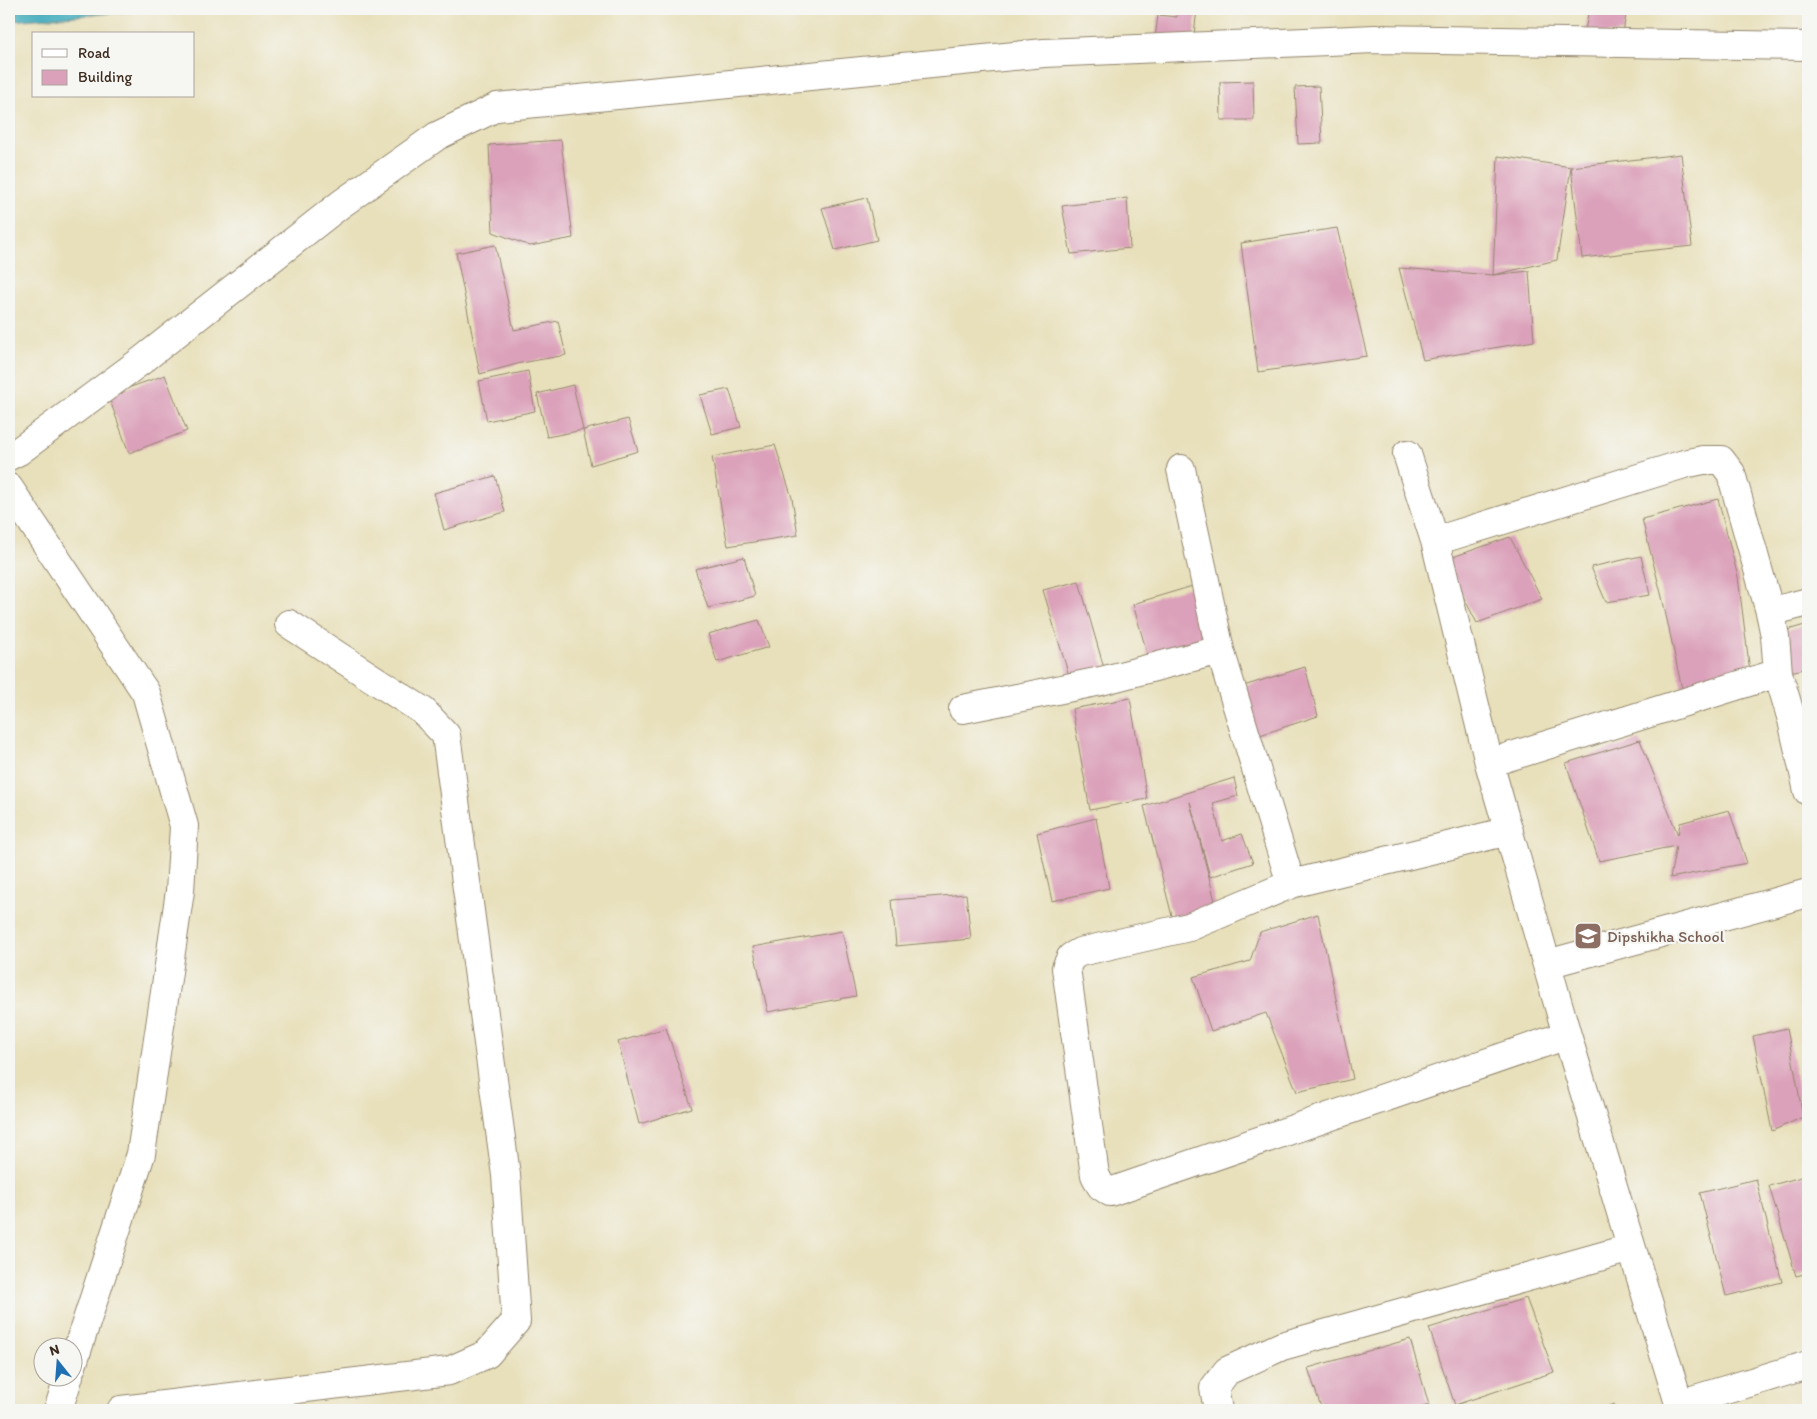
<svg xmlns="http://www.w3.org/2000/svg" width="1817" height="1419" viewBox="0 0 1817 1419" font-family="Itim,sans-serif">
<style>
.water{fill:#3daabc;stroke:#3c6a6d}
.building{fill:#dba1ba}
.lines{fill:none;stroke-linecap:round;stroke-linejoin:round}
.minor-casing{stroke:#92856c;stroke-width:30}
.minor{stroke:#fff;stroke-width:28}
.labels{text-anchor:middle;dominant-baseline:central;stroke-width:4.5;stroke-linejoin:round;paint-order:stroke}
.education-label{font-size:16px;fill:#785e54;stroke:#f6f6f2;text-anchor:start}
</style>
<rect width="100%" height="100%" fill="#f6f6f2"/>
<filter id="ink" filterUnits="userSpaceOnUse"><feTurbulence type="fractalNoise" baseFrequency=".02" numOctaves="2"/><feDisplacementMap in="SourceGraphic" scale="10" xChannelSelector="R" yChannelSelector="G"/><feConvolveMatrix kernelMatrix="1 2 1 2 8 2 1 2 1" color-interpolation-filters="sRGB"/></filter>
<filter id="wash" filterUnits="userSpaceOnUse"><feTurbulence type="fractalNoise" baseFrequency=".0096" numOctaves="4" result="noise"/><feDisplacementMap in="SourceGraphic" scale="20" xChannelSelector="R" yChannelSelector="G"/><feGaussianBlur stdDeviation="1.12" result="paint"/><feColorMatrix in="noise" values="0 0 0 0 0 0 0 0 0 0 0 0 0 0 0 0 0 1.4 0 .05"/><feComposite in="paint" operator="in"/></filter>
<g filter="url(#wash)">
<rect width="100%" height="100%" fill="#e8e0bb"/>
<path class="water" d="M9,9H167L9,21Z"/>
<g id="blocks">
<path class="building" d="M1178,9H1197L1193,43L1155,39L1158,15L1177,17Z
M1589,9H1627L1623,32L1584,36Z
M1253,81L1254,120H1221L1220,82Z
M1319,86L1322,143L1298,144L1295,87Z
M561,140L573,238L530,246L493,232L489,145Z
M1681,154L1692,246L1582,258L1571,167Z
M1498,156L1571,167L1557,260L1493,275L1529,271L1534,341L1423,360L1399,268L1493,275Z
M867,198L877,240L835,250L822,208Z
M1127,198L1130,248L1071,254L1062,206Z
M1337,228L1367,356L1258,372L1241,243Z
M495,245L514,330L558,321L566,355L521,363L480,374L456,253Z
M528,371L535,411L487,421L479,381Z
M165,375L187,431L129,453L108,395Z
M573,385L583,430L547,437L537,394Z
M729,389L741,427L712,434L700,395Z
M628,419L638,451L591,465L583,430Z
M775,445L792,498L798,535L728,546L712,457Z
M495,476L505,512L444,530L434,493Z
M1718,499L1738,577L1750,672L1684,698L1662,597L1642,519Z
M1510,537L1542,599L1477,623L1444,560Z
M1641,556L1650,595L1606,602L1591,567Z
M744,557L755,596L708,608L695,569Z
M1079,581L1104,668L1070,679L1043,590Z
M1196,585L1211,645L1149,660L1133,604Z
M759,620L769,647L717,662L708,634Z
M1808,624V668L1790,672L1781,632Z
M1305,667L1318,716L1254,737L1237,688Z
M1130,698L1147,799L1090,810L1072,709Z
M1640,740L1678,835L1680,823L1729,810L1747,863L1670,878L1676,846L1599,861L1566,763Z
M1234,778L1238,796L1213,803L1222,841L1242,834L1253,863L1210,877L1190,802L1216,905L1173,920L1144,806Z
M1096,818L1109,888L1052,901L1037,833Z
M966,894L971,939L896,946L892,900Z
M1318,914L1353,1079L1297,1092L1266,1013L1211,1031L1193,977L1250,961L1260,932Z
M842,931L856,996L768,1012L753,947Z
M666,1028L692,1108L639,1124L618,1042Z
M1787,1028L1803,1117L1772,1131L1753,1036Z
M1808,1175V1273L1796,1276L1769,1186Z
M1756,1179L1782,1282L1726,1296L1700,1193Z
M1526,1298L1554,1372L1455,1405L1429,1328Z
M1410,1339L1429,1405L1413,1410H1322L1308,1368Z
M1614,1404L1616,1410H1598Z"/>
</g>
</g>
<g filter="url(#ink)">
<use href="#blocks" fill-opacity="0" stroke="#92856c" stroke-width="1"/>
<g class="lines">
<defs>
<path id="minor" d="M1407,454L1435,541L1489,763L1567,1035L1681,1410
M9,456L19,451L141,361L341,204L437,136L497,107L1044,53L1375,39L1808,46
M1181,469L1220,650L1291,884L1509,831
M9,488L146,693L184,826L180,891L141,1154L72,1366
M1435,541L1684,464L1703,460H1721L1731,473L1770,612
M1808,602L1770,612L1775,636L1778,673L1792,720L1808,791
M963,709L1101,681L1220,650
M1489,763L1778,673
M1291,884L1189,927L1080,952L1071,957L1066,968L1095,1175L1101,1186L1110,1192L1567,1035
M1547,964L1808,893
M1679,1404L1808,1365
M58,1410L69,1376
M121,1410L449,1371L487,1354L516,1321L506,1175L446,735L423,711L289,624
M1218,1410L1214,1388L1227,1371L1282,1346L1631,1248"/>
</defs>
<use href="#minor" class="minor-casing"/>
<use href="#minor" class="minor"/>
</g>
</g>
<defs>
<symbol id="school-square" viewBox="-11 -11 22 22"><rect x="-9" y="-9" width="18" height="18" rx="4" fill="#8d6e63" stroke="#f6f6f2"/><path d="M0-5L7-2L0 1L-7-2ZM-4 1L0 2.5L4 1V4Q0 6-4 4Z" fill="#fff"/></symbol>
</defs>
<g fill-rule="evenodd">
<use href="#school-square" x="1572" y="920" width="32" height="32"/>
</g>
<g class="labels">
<g class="education-label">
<text x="1607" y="936">Dipshikha School</text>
</g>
</g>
<rect width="1817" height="1419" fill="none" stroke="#f6f6f2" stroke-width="30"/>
<rect x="32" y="32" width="162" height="65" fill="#f6f6f2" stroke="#aba49d"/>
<rect x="42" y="49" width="25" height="8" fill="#ffffff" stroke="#aba49d"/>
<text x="78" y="58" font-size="15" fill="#3b2a1e">Road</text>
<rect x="42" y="70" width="25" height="15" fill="#dba1ba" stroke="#aba49d"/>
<text x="78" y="82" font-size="15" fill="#3b2a1e">Building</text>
<g transform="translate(58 1362) rotate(343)"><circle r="24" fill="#f6f6f2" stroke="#aba49d"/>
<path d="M0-4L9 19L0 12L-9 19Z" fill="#1f6fb2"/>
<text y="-8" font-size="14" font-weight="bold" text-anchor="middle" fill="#3b2a1e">N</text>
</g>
</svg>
